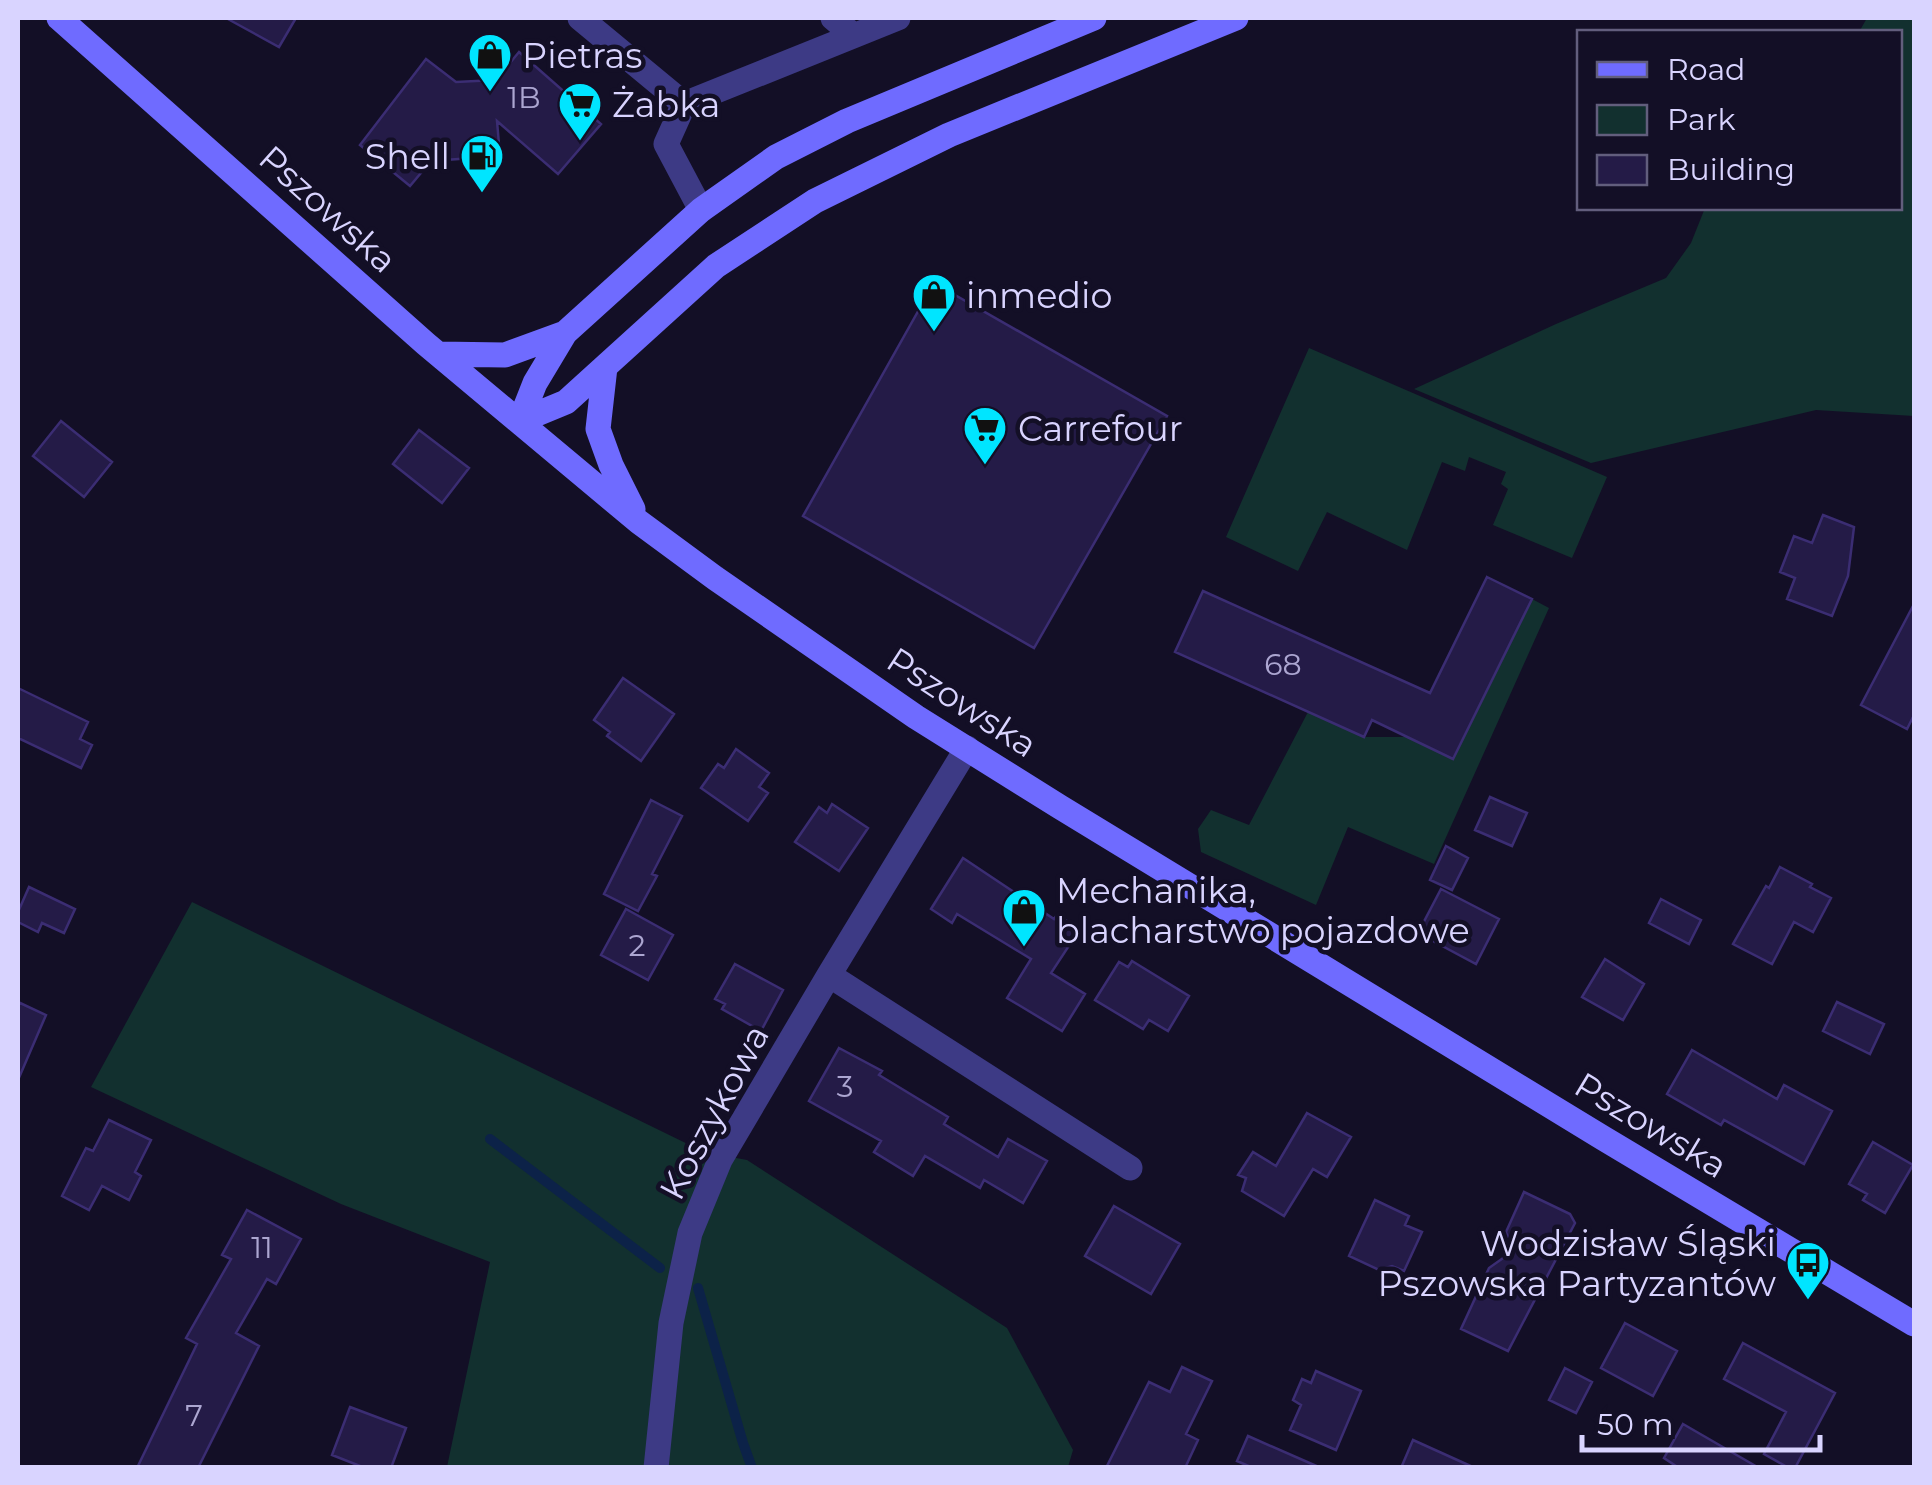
<svg xmlns="http://www.w3.org/2000/svg" width="1932" height="1485" viewBox="0 0 1932 1485" font-family="Montserrat,sans-serif">
<style>
.green{fill:#12302f}
.lines{fill:none;stroke-linecap:round;stroke-linejoin:round}
.stream{stroke:#0c2248;stroke-width:10}
.building{fill:#241b47;stroke:#3b2d73;stroke-width:2.5}
.street{stroke:#3d3a85;stroke-width:25}
.secondary{stroke:#6f6bff;stroke-width:25}
.labels{text-anchor:middle;dominant-baseline:central;stroke-width:9;stroke-linejoin:round;paint-order:stroke}
.number-label{font-size:30px;fill:#aca6d1}
.poi-label{font-size:35px;fill:#d9d4ff;stroke:#130f26;text-anchor:start}
.street-label{font-size:35px;fill:#d9d4ff;stroke:#130f26}
</style>
<rect width="100%" height="100%" fill="#130f26"/>
<path class="green" d="M1867,18H1914V416L1816,410L1591,463L1414,389L1556,324L1666,278L1691,243L1705,208H1900V32H1859Z
M1309,348L1607,477L1572,558L1493,525L1508,489L1501,484L1506,472L1469,457L1465,471L1442,462L1407,550L1327,512L1298,571L1226,537Z
M1532,599L1549,608L1434,864L1348,827L1316,905L1201,852L1198,829L1211,810L1249,825L1308,712L1364,737H1408L1453,759Z
M192,902L704,1152L747,1160L1007,1328L1073,1450L1068,1467H447L490,1262L341,1204L91,1087Z"/>
<g class="lines">
<path class="stream" d="M490,1139L660,1268
M698,1288L743,1443L752,1468"/>
</g>
<path class="building" d="M226,18H296L279,47Z
M519,52L601,124L558,174L497,121L500,156L431,161L410,186L360,145L426,59L456,82L496,80Z
M934,283L1167,416L1034,648L803,516Z
M61,421L112,462L84,497L33,456Z
M419,430L469,468L442,503L393,464Z
M1823,515L1854,527L1848,576L1832,616L1787,599L1795,578L1780,572L1794,536L1812,543Z
M1487,577L1532,599L1453,759L1372,720L1364,737L1175,652L1203,591L1430,693Z
M1914,604V715L1907,729L1861,705Z
M623,678L674,714L641,761L607,736L610,732L594,720Z
M18,688L88,722L80,739L92,745L81,768L18,738Z
M736,749L769,773L759,787L768,793L748,821L701,788L718,764L724,768Z
M1490,797L1527,813L1512,846L1475,830Z
M651,800L682,816L652,874L657,876L638,911L604,894Z
M832,804L868,828L839,871L795,842L819,807L827,813Z
M1446,846L1468,858L1452,890L1430,880Z
M963,858L1054,919L1057,915L1080,929L1051,973L1085,994L1062,1031L1007,998L1031,959L957,914L952,923L931,909Z
M1780,867L1812,884L1810,887L1831,898L1813,932L1794,922L1772,964L1733,944L1766,886L1769,888Z
M29,887L75,909L64,933L42,923L38,932L18,922V912Z
M1441,889L1499,919L1476,964L1418,933Z
M1661,899L1701,920L1689,944L1649,923Z
M626,909L673,935L648,980L601,955Z
M1605,959L1644,984L1623,1020L1582,997Z
M1132,961L1189,996L1168,1031L1149,1020L1143,1029L1095,1000L1119,962L1128,967Z
M735,964L783,990L761,1031L722,1009L725,1004L715,999Z
M18,1002L46,1015L18,1080Z
M1837,1002L1884,1024L1870,1054L1823,1031Z
M839,1048L882,1071L879,1075L948,1117L944,1124L998,1157L1008,1139L1047,1161L1023,1203L984,1180L980,1188L925,1156L913,1176L874,1152L881,1141L809,1101Z
M1692,1050L1777,1099L1784,1085L1832,1111L1804,1164L1724,1120L1721,1125L1667,1094Z
M1307,1113L1351,1137L1327,1177L1313,1169L1284,1216L1242,1191L1246,1178L1238,1175L1253,1152L1276,1166Z
M109,1120L151,1140L135,1172L141,1176L129,1200L102,1186L89,1210L62,1196L86,1148L93,1151Z
M1873,1142L1913,1165L1885,1213L1863,1200L1867,1194L1849,1184Z
M1524,1192L1570,1214L1575,1223L1508,1351L1461,1329L1489,1268L1513,1251L1506,1232Z
M1375,1200L1409,1216L1405,1225L1422,1232L1404,1271L1392,1266L1379,1270L1349,1256Z
M1114,1206L1180,1244L1151,1294L1085,1256Z
M247,1210L301,1239L276,1284L267,1279L236,1333L259,1346L198,1468H137L197,1344L186,1338L231,1259L222,1255Z
M1625,1323L1677,1351L1653,1396L1601,1368Z
M1743,1343L1835,1393L1795,1468H1789L1764,1454L1786,1412L1724,1379Z
M1182,1367L1212,1381L1186,1434L1198,1440L1185,1468H1106L1149,1382L1170,1392Z
M1565,1368L1592,1382L1576,1413L1549,1400Z
M1316,1371L1361,1391L1336,1450L1290,1430L1301,1405L1293,1400L1302,1379L1311,1383Z
M350,1407L406,1428L391,1468H365L332,1455Z
M1683,1424L1759,1468H1679L1664,1458Z
M1248,1436L1321,1468H1253L1237,1461Z
M1413,1440L1475,1468H1401Z"/>
<g class="lines">
<path class="street" d="M580,18L684,104
M833,18L853,35
M701,210L666,144L684,104L898,18
M829,975L1130,1168
M656,1468L671,1323L690,1233L720,1160L829,975L967,748"/>
<path class="secondary" d="M59,18L426,344L639,522L715,578L916,717L1060,807L1603,1138L1914,1324
M439,354L505,355L565,333
M605,367L598,429L611,465L633,509
M520,421L566,402L716,266L815,201L949,135L1236,18
M520,421L535,383L565,333L701,210L776,157L847,121L1094,18"/>
</g>
<defs>
<symbol id="shop-pin" viewBox="-11 -11 22 30"><path d="M0 17L-7.5 6A9.5 9.5 0 1 1 7.5 6Z" fill="#00e5ff" stroke="#130f26"/><path d="M-5-2.5h2.3a2.7 3.5 0 0 1 5.4 0H5L5.5 6h-11ZM-1.5-2.5h3a1.5 2.3 0 0 0-3 0Z" fill="#111"/></symbol>
<symbol id="supermarket-pin" viewBox="-11 -11 22 30"><path d="M0 17L-7.5 6A9.5 9.5 0 1 1 7.5 6Z" fill="#00e5ff" stroke="#130f26"/><path d="M-6-5.5h2.5l.6 2H6L4.5 2H-2.5L-4.4-4H-6ZM-1.5 3.2a1.3 1.3 0 1 0 .1 0ZM3 3.2a1.3 1.3 0 1 0 .1 0Z" fill="#111"/></symbol>
<symbol id="fuel-pin" viewBox="-11 -11 22 30"><path d="M0 17L-7.5 6A9.5 9.5 0 1 1 7.5 6Z" fill="#00e5ff" stroke="#130f26"/><path d="M-5.5-6h7V0h2V4h1.3V-2.5L3-4.5l.8-.8L6-3V5H2.5V1h-1V6h-7ZM-4.2-4.7v3.2H.2V-4.7Z" fill="#111"/></symbol>
<symbol id="bus-pin" viewBox="-11 -11 22 30"><path d="M0 17L-7.5 6A9.5 9.5 0 1 1 7.5 6Z" fill="#00e5ff" stroke="#130f26"/><path d="M-5-6H5V4H4V6H2V4H-2V6H-4V4H-5ZM-3.5-4V0h7V-4ZM-3.5 1.2v1.5H-2V1.2ZM2 1.2v1.5H3.5V1.2Z" fill="#111"/></symbol>
</defs>
<g fill-rule="evenodd">
<use href="#shop-pin" x="465" y="30" width="50" height="68"/>
<use href="#supermarket-pin" x="555" y="79" width="50" height="68"/>
<use href="#fuel-pin" x="457" y="131" width="50" height="68"/>
<use href="#shop-pin" x="909" y="270" width="50" height="68"/>
<use href="#supermarket-pin" x="960" y="403" width="50" height="68"/>
<use href="#shop-pin" x="999" y="885" width="50" height="68"/>
<use href="#bus-pin" x="1783" y="1238" width="50" height="68"/>
</g>
<g class="labels">
<g class="number-label">
<text x="524" y="97">1B</text>
<text x="1283" y="664">68</text>
<text x="637" y="945">2</text>
<text x="845" y="1086">3</text>
<text x="262" y="1247">11</text>
<text x="194" y="1415">7</text>
</g>
<g class="poi-label">
<text x="522" y="55">Pietras</text>
<text x="612" y="104">Żabka</text>
<text x="450" y="156" text-anchor="end">Shell</text>
<text x="966" y="295">inmedio</text>
<text x="1018" y="428">Carrefour</text>
<text x="1056" y="890">Mechanika,<tspan x="1056" dy="40">blacharstwo pojazdowe</tspan></text>
<text x="1776" y="1243" text-anchor="end">Wodzisław Śląski<tspan x="1776" dy="40">Pszowska Partyzantów</tspan></text>
</g>
<g class="street-label">
<text transform="translate(328 209) rotate(42)">Pszowska</text>
<text transform="translate(962 702) rotate(33)">Pszowska</text>
<text transform="translate(714 1112) rotate(-62)">Koszykowa</text>
<text transform="translate(1651 1125) rotate(31)">Pszowska</text>
</g>
</g>
<rect width="1932" height="1485" fill="none" stroke="#d9d4ff" stroke-width="40"/>
<rect x="1577" y="30" width="325" height="180" fill="#130f26" stroke="#625e7d" stroke-width="2.5"/>
<rect x="1597" y="62" width="50" height="15" fill="#6f6bff" stroke="#625e7d" stroke-width="2.5"/>
<text x="1667" y="80" font-size="30" fill="#d9d4ff">Road</text>
<rect x="1597" y="105" width="50" height="30" fill="#12302f" stroke="#625e7d" stroke-width="2.5"/>
<text x="1667" y="130" font-size="30" fill="#d9d4ff">Park</text>
<rect x="1597" y="155" width="50" height="30" fill="#241b47" stroke="#625e7d" stroke-width="2.5"/>
<text x="1667" y="180" font-size="30" fill="#d9d4ff">Building</text>
<path d="M1582 1435v15h238v-15" fill="none" stroke="#d9d4ff" stroke-width="5"/>
<text x="1597" y="1435" font-size="30" fill="#d9d4ff" stroke="#130f26" stroke-width="8" paint-order="stroke">50 m</text>
</svg>
